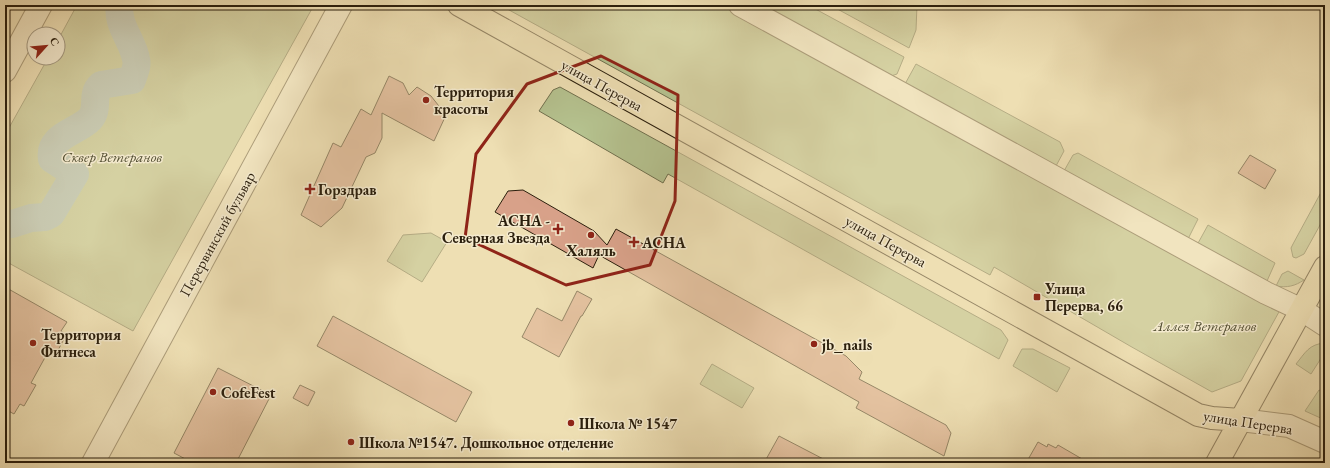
<svg xmlns="http://www.w3.org/2000/svg" width="1330" height="468" viewBox="0 0 1330 468" font-family="'EB Garamond',serif">
<style>
.green{fill:#b5c28f;stroke:#70704e}
.lines{fill:none;stroke-linecap:round;stroke-linejoin:round}
.river{stroke:#9fb9b8;stroke-width:28}
.building{fill:#d8a189;stroke:#2b1f0d}
.minor-casing{stroke:#5c4f36;stroke-width:24}
.major-casing{stroke:#2b1f0d;stroke-width:24}
.minor{stroke:#f4eace;stroke-width:22}
.major{stroke:#eedfb3;stroke-width:22}
.marked{fill:none;stroke:#8f2418;stroke-width:3;stroke-linejoin:round}
.poi-dot{fill:#8f2418;stroke:#f4eace;stroke-width:1.5}
.labels{text-anchor:middle;dominant-baseline:central;stroke-width:3;stroke-linejoin:round;paint-order:stroke}
.street-label{font-size:15px;fill:#2b1f0d;stroke:#f4eace}
.poi-label{font-size:15px;font-weight:bold;fill:#2b1f0d;stroke:#f4eace;text-anchor:start}
.park-label{font-size:15px;font-style:italic;fill:#545034;stroke:#f4eace}
</style>
<rect width="100%" height="100%" fill="#eedfb3"/>
<filter id="stains"><feTurbulence type="fractalNoise" baseFrequency=".005" numOctaves="4"/><feColorMatrix values="0 0 0 0 .2 0 0 0 0 .09 0 0 0 0 .02 0 0 0 .5 -.17"/></filter>
<radialGradient id="worn" r=".72"><stop offset=".6" stop-color="#630" stop-opacity="0"/><stop offset="1" stop-color="#630" stop-opacity=".3"/></radialGradient>
<path class="green" d="M77,5H314L133,331L5,261V135L48,58H58V40Z
M500,5H723L1280,310L1241,381L1212,392L1130,346L994,267L990,275Z
M761,5H808L904,57L897,74L891,76Z
M830,5H917L916,30L909,48Z
M916,64L1060,142L1064,151L1056,166L905,84Z
M560,87L1001,330L1008,340L999,359L668,174L663,183L539,111L553,90Z
M1078,153L1198,219L1188,239L1064,171L1073,155Z
M1325,185V216L1304,254L1296,258L1293,257L1291,248L1293,244Z
M1208,225L1275,263L1267,281L1197,245Z
M431,233L447,242L422,282L387,261L403,235Z
M1288,271L1304,280C1295,286 1287,288 1276,286L1282,274Z
M1325,343V352L1311,374L1296,364C1305,353 1309,344 1325,343Z
M1022,349H1033L1070,368L1057,392L1013,366Z
M712,364L754,388L742,408L700,384Z
M1319,390L1325,393V420L1305,411Z"/>
<g class="lines">
<path class="river" d="M12,224L31,218L45,217L51,214L75,174L52,159C48,135 78,132 90,119C100,108 90,95 101,85L132,80C134,73 138,66 136,59C133,41 116,24 120,5"/>
</g>
<path class="building" d="M389,76L403,83L409,95L417,87L431,96L446,115L434,141L382,113V138L375,153L366,157L342,208L321,227L301,215L333,143L341,147L361,109L371,115Z
M1250,155L1276,170L1265,189L1238,173Z
M523,190L594,231L607,245L616,229L846,356L862,372L859,379L946,425L951,433L944,456L856,408L859,402L599,255L593,268L495,212L508,191Z
M5,287L67,322L61,331L66,335L55,356L48,352L31,383L36,385L24,406L20,404L14,414L5,409Z
M577,291L592,299L582,316H581L559,357L522,337L537,308L562,321Z
M333,316L472,392L456,422L317,346Z
M218,368L271,395L236,463H193L174,453Z
M300,385L315,392L308,406L293,398Z
M779,436L831,463H764Z
M1038,442L1047,447L1048,444L1056,448L1058,445L1089,463H1026Z"/>
<g class="lines">
<defs>
<path id="minor" d="M740,5L1266,293L1302,310L1325,325
M5,71L41,5
M1241,420L1289,426L1325,442
M93,463L341,5"/>
<path id="major" d="M459,5L1198,415L1212,418L1241,420
M1217,463L1325,267"/>
</defs>
<use href="#minor" class="minor-casing"/>
<use href="#major" class="major-casing"/>
<use href="#minor" class="minor"/>
<use href="#major" class="major"/>
</g>
<path d="M0 0H1330V468H0ZM601,56L678,95L675,201L650,265L566,285L465,238L476,154L527,84Z" fill="#eedfb3" fill-opacity=".55" fill-rule="evenodd"/>
<path class="marked" d="M601,56L678,95L675,201L650,265L566,285L465,238L476,154L527,84Z"/>
<g class="poi-dot">
<circle cx="426" cy="100" r="4"/>
<path d="M308 183h4v4h4v4h-4v4h-4v-4h-4v-4h4z"/>
<path d="M556 223h4v4h4v4h-4v4h-4v-4h-4v-4h4z"/>
<circle cx="591" cy="235" r="4"/>
<path d="M632 236h4v4h4v4h-4v4h-4v-4h-4v-4h4z"/>
<rect x="1033" y="293" width="8" height="8" rx="2"/>
<circle cx="33" cy="343" r="4"/>
<circle cx="814" cy="344" r="4"/>
<circle cx="213" cy="392" r="4"/>
<circle cx="571" cy="423" r="4"/>
<circle cx="351" cy="442" r="4"/>
</g>
<g class="labels">
<g class="street-label">
<text transform="translate(602 85) rotate(29)">улица Перерва</text>
<text transform="translate(217 234) rotate(-61)">Перервинский бульвар</text>
<text transform="translate(886 241) rotate(29)">улица Перерва</text>
<text transform="translate(1248 422) rotate(9)">улица Перерва</text>
</g>
<g class="poi-label">
<text x="434" y="91">Территория<tspan x="434" dy="17">красоты</tspan></text>
<text x="318" y="189">Горздрав</text>
<text x="550" y="220" text-anchor="end">АСНА -<tspan x="550" dy="17">Северная Звезда</tspan></text>
<text x="642" y="242">АСНА</text>
<text x="591" y="250" text-anchor="middle">Халяль</text>
<text x="1045" y="288">Улица<tspan x="1045" dy="17">Перерва, 66</tspan></text>
<text x="41" y="334">Территория<tspan x="41" dy="17">Фитнеса</tspan></text>
<text x="822" y="344">jb_nails</text>
<text x="221" y="392">CofeFest</text>
<text x="579" y="423">Школа № 1547</text>
<text x="359" y="442">Школа №1547. Дошкольное отделение</text>
</g>
<g class="park-label">
<text x="112" y="156">Сквер Ветеранов</text>
<text x="1205" y="325">Аллея Ветеранов</text>
</g>
</g>
<rect width="1330" height="468" fill="none" stroke="#eedfb3" stroke-width="20"/>
<rect x="6" y="6" width="1318" height="456" fill="none" stroke="#2b1f0d" stroke-width="2"/>
<rect x="10" y="10" width="1310" height="448" fill="none" stroke="#2b1f0d"/>
<g transform="translate(46 46) rotate(63)"><circle r="19" fill="#f4eace" stroke="#a49981"/>
<path d="M0-3L7 15L0 10L-7 15Z" fill="#8f2418"/>
<text y="-6" font-size="11" font-weight="bold" text-anchor="middle" fill="#2b1f0d">С</text>
</g>
<rect width="100%" height="100%" filter="url(#stains)"/>
<rect width="100%" height="100%" fill="url(#worn)"/>
</svg>
